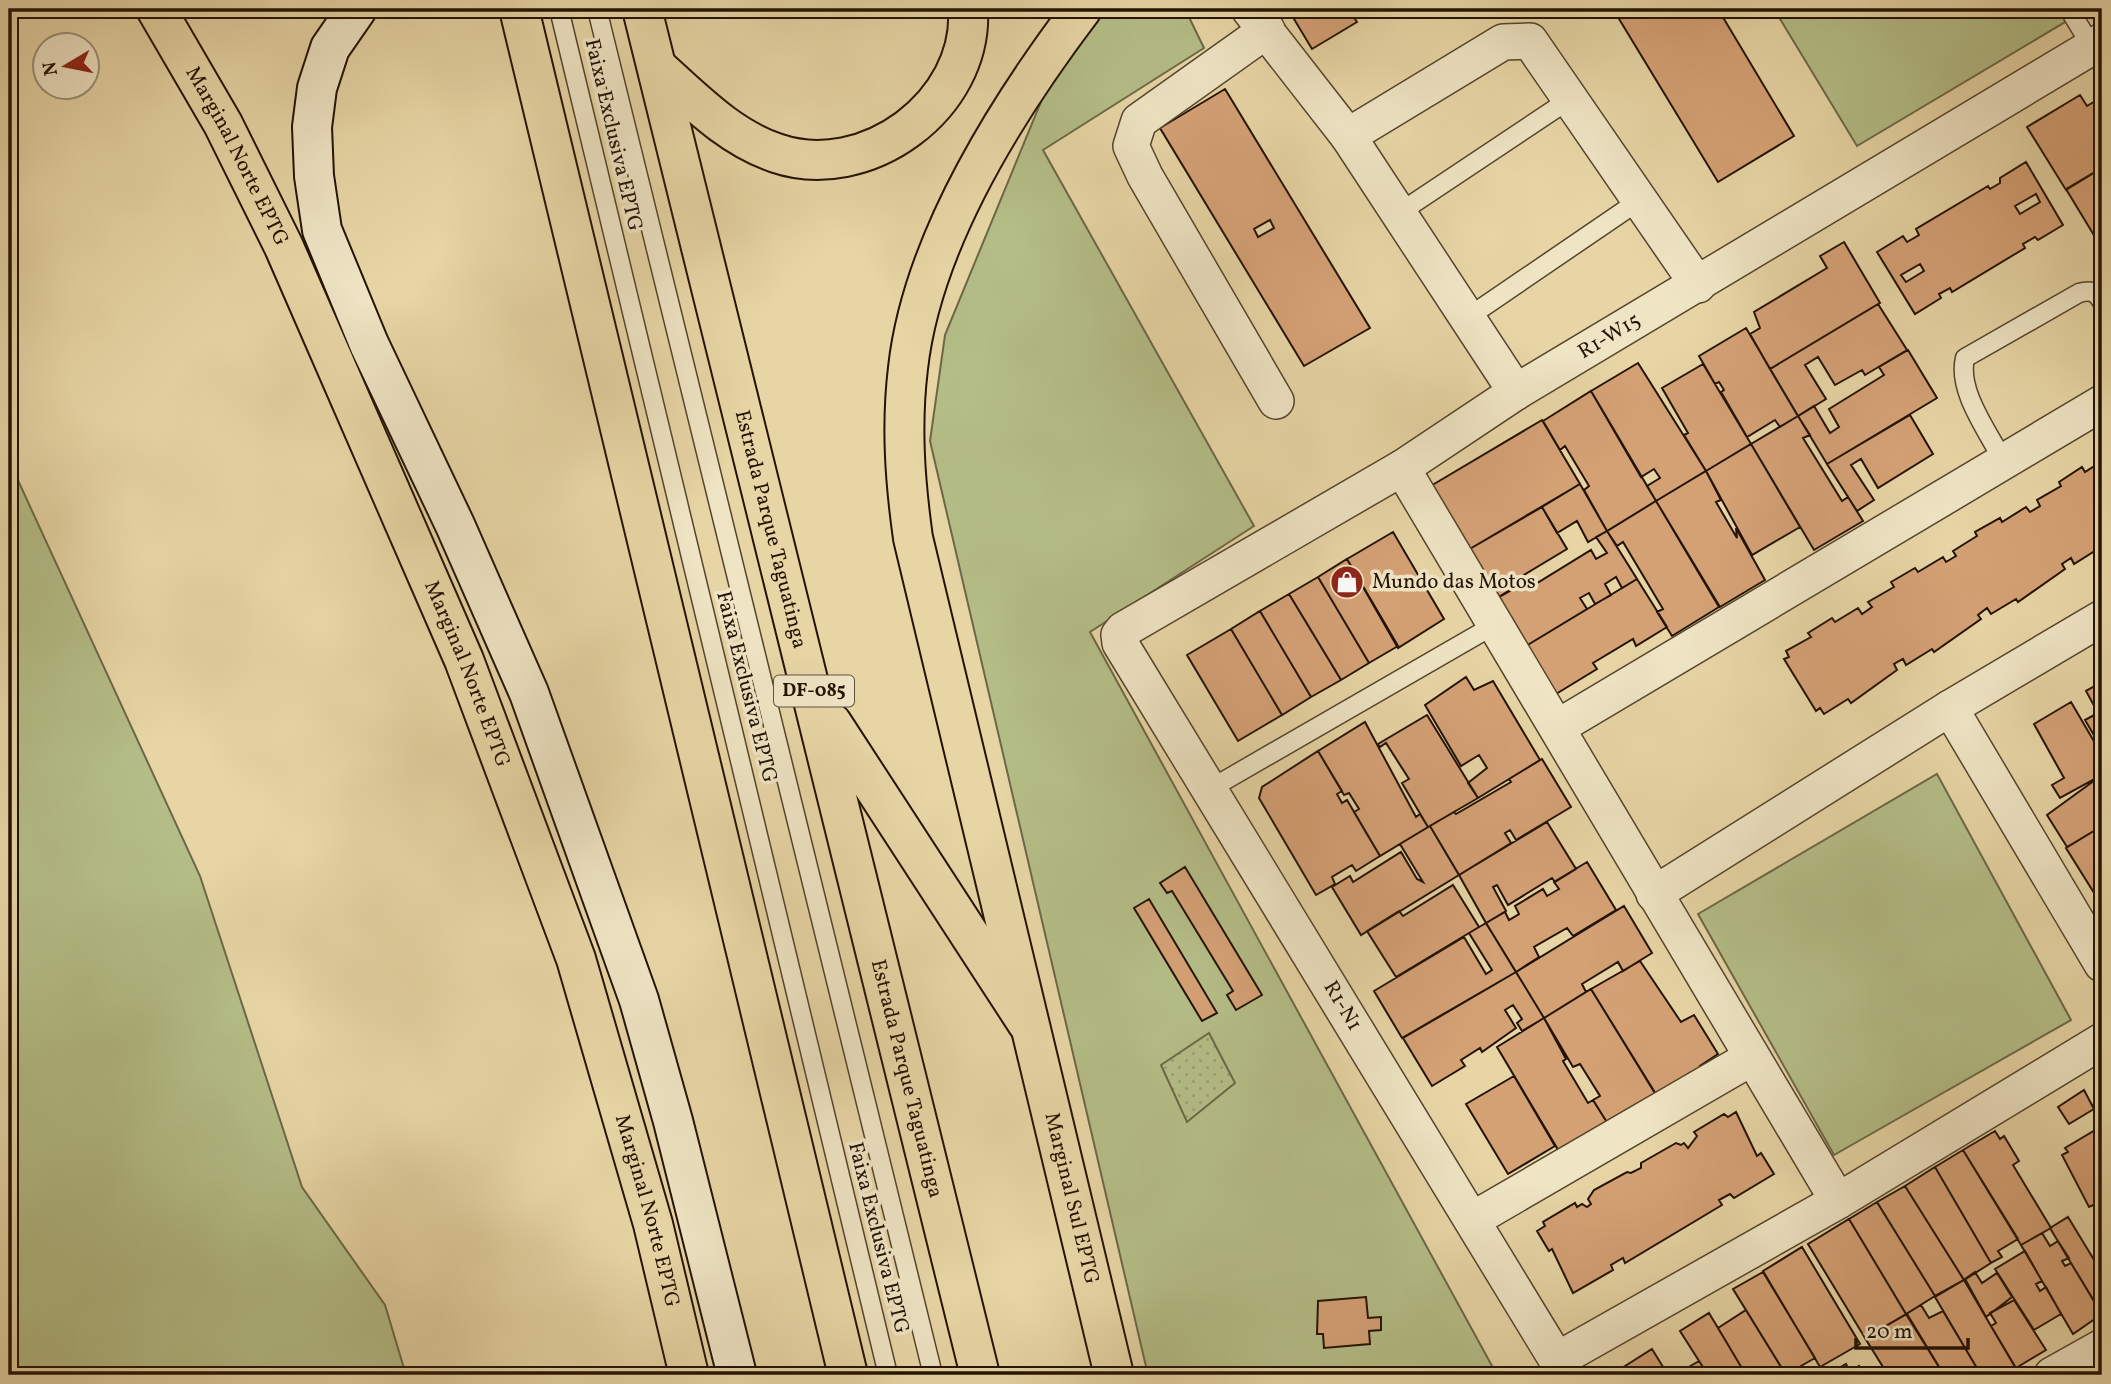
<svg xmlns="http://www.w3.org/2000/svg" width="2111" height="1384" viewBox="0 0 2111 1384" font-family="Vollkorn,serif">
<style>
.grass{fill:#b4bd87;stroke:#6c6846;stroke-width:2}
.park{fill:url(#park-dots);stroke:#6c6846;stroke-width:2}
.building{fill:#d4a175;stroke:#231305;stroke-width:2;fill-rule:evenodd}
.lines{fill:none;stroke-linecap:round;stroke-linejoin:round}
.service-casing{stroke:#54442d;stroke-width:21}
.minor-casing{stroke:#54442d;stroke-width:38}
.secondary-casing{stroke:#231305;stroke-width:42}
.primary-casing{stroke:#231305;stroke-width:42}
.motorway-casing{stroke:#231305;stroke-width:42}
.service{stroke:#efe4c4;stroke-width:18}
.minor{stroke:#efe4c4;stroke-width:35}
.secondary{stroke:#efe4c4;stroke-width:38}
.primary{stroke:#e7d5a5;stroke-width:38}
.motorway{stroke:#e7d5a5;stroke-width:38}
.labels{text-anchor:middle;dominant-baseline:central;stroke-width:7;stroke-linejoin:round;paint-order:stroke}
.shield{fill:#efe4c4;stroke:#60523e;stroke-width:2}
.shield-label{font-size:19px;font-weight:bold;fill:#231305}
.street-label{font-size:21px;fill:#231305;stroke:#efe4c4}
.poi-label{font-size:21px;fill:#231305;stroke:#efe4c4;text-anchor:start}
</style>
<defs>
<pattern id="park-dots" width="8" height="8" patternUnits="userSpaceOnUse" patternTransform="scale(1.75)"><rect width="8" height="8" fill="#b4bd87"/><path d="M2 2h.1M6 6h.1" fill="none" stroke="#9aa273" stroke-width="1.8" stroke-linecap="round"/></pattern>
</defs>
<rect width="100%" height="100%" fill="#e7d5a5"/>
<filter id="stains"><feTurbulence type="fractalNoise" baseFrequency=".00286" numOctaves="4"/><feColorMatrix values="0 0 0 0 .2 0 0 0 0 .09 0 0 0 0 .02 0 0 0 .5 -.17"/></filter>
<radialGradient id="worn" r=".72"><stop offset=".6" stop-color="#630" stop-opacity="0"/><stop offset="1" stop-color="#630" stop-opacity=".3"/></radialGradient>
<path class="grass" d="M1107,9H1185L1204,48L1043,150L1254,526L1090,632L1497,1375H1148L930,441L945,335L1052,75Z
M1774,9H2087L1857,146Z
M9,452L16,476L200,876L302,1187L385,1305L406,1375H9Z
M1937,774L2071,1020L1834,1155L1698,914Z"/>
<path class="park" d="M1209,1033L1235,1083L1187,1122L1161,1065Z"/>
<path class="building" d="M1288,9H1358L1351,13L1357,22L1312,49Z
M1613,9H1718L1794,136L1718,182Z
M1225,89L1370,328L1304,366L1160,128ZM1270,220L1274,228L1258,237L1254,229Z
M2080,95L2087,106L2102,97V168L2066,190L2027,127Z
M2026,162L2063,225L2038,240L2035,237L2023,244L2025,248L1952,292L1950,288L1939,294L1941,298L1915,314L1877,252L1903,236L1907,242L1919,235L1916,229L1988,186L1990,189L2000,183V178ZM2036,194L2040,202L2020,214L2015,206ZM1920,264L1924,271L1906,282L1901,275Z
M2095,172L2098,178L2102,175V233L2095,237L2066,189Z
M1844,242L1880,303L1770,369L1750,334L1760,328L1754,312L1827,268L1820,256Z
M1878,304L1907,350L1865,375L1862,370L1835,385L1818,357L1805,365L1826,399L1798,416L1770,369Z
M1746,328L1798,416L1780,427L1775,420L1747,437L1721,392L1724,390L1719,382L1715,384L1699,356Z
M1908,350L1937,398L1827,464L1798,416L1814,406L1830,433L1839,427L1829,409L1884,375L1879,367Z
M1638,363L1706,471L1656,501L1647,486L1660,478L1654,469L1641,477L1591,391Z
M1703,364L1751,444L1706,471L1684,435L1688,433L1662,388Z
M1591,391L1656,501L1607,531L1584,490L1589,486L1565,446L1560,450L1543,421Z
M1910,415L1933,454L1878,488L1861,459L1851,465L1874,500L1857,511L1827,464Z
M1798,416L1810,435L1803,438L1842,501L1848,497L1863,521L1814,550L1751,444Z
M1542,420L1580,484L1468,550L1429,487Z
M1751,444L1800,527L1752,555L1706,471Z
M2102,461V552L2098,549L2074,564L2071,558L2062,564L2065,569L2018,602L2016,599L1991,614L1987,608L1978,615L1981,619L1934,652L1932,649L1906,665L1903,659L1894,664L1897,670L1851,703L1848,699L1824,714L1820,708L1816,711L1784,659L1789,657L1786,651L1811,637L1808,633L1832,618L1835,622L1858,608L1862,614L1872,607L1868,602L1894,587L1891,582L1915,568L1918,572L1943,557L1946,562L1956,556L1953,551L1977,536L1975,532L2000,518L2002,522L2026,507L2030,512L2040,506L2037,500L2061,486L2059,482L2082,467L2085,472Z
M1706,471L1721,500L1716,502L1737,538L1736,528L1765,580L1720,607L1656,501Z
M1580,484L1607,531L1588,542L1577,521L1557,533L1542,507Z
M1656,501L1719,607L1672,636L1657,612L1663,609L1623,542L1617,546L1607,531Z
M1542,507L1567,549L1517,579L1520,585L1496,599L1468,550Z
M1607,531L1637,579L1622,588L1616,577L1605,584L1611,595L1595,604L1589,593L1580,598L1587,609L1526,646L1497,598L1525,581L1529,588L1591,550L1596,559L1607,553L1596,537Z
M1393,532L1444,619L1398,648L1347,559Z
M1347,559L1398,646L1369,663L1318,577Z
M1318,577L1369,663L1341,680L1289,594Z
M1637,579L1667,627L1636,646L1633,639L1593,663L1597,669L1556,694L1526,646Z
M1289,594L1341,680L1311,697L1260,611Z
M1260,611L1311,697L1282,715L1231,629Z
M1231,629L1282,715L1238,741L1187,655Z
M1466,677L1474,690L1493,681L1540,760L1478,798L1468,783L1487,768L1479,755L1461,766L1425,705Z
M2102,682V749L2085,720L2098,713L2086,691Z
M2071,702L2102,755V775L2060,798L2052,785L2064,778L2034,724Z
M1427,715L1478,798L1428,827L1402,783L1409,779L1386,743L1380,747L1378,744Z
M1365,722L1416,817L1420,814L1428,827L1380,856L1354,812L1359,809L1349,793L1344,795L1318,751Z
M1318,751L1342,791L1337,794L1342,803L1347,800L1380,856L1356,871L1352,865L1332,877L1335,884L1316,895L1259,798L1262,787Z
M1542,759L1571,807L1516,840L1510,830L1505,833L1511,843L1459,875L1430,826L1454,812L1456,814L1511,782L1509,779Z
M2102,775V826L2067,847L2047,815Z
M1547,822L1576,869L1555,882L1552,878L1508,905L1497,885L1493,887L1506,911L1486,923L1459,875Z
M1430,826L1459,875L1361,935L1332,887L1350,876L1353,882L1401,852L1417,879L1423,882L1400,844Z
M2102,826V892L2096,896L2066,848Z
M1587,862L1616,910L1573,936L1567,928L1534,947L1539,957L1516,972L1486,923L1505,912L1509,920L1519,914L1515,906L1543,889L1547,896L1559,889L1554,882Z
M1185,867L1262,995L1236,1010L1227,995L1233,991L1172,891L1167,893L1160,883Z
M1453,885L1479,927L1396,977L1367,931L1399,911L1403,916Z
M1149,899L1217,1013L1202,1021L1134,908Z
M1624,906L1652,953L1623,971L1618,962L1582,984L1586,992L1544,1018L1516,972Z
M1486,923L1516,972L1402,1038L1374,991L1464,937L1486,974L1492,970L1469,933Z
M1640,961L1681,1022L1694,1015L1718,1054L1700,1066L1702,1068L1656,1095L1591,989Z
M1516,972L1544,1018L1522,1031L1517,1023L1522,1019L1513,1005L1505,1010L1516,1028L1482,1052L1480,1048L1461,1060L1465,1066L1432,1086L1403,1038Z
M1591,989L1657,1096L1608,1124L1593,1100L1600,1096L1580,1064L1573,1067L1544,1018Z
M1544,1018L1566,1059L1563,1061L1588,1103L1593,1100L1608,1124L1560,1153L1497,1047Z
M1514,1076L1555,1146L1508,1174L1466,1104Z
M2084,1090L2094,1109L2069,1124L2058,1107Z
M1736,1112L1757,1156L1761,1153L1774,1174L1734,1198L1730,1194L1719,1200L1722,1205L1625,1263L1623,1258L1611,1265L1613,1270L1573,1293L1552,1249L1549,1251L1537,1231L1545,1226L1543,1222L1575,1203L1577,1207L1582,1204L1587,1207L1591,1204L1588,1199L1594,1190L1627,1172L1631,1173L1641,1168V1163L1676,1143L1681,1145L1684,1143L1688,1148L1697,1136L1694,1132L1724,1114L1728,1117Z
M2102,1126V1221L2093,1205L2089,1207L2062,1155L2068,1152L2065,1148Z
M1995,1131L2000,1139L2004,1136L2019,1161L2013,1165L2051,1228L2021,1245L1963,1150Z
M1963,1150L2018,1239L1998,1251L2002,1257L1991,1263L1935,1167Z
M1935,1167L1991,1263L1964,1280L1905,1186Z
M1905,1186L1964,1280L1935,1296L1877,1202Z
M1877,1202L1935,1296L1906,1314L1849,1219Z
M2068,1217L2102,1273V1305L2098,1308L2050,1228Z
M1849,1219L1906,1314L1865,1338L1808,1244Z
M2042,1233L2050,1246L2058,1241L2069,1258L2062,1261L2065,1266L2071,1263L2102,1314L2073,1334L2021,1245Z
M1802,1247L1860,1344L1820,1367L1763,1271Z
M2025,1251L2042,1281L2036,1284L2040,1291L2046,1287L2061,1314L2034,1330L1995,1269Z
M1763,1272L1815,1358L1801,1366L1807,1375H1786L1733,1289Z
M1975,1272L1982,1283L1997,1273L2012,1297L1986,1317L1965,1279Z
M1964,1280L2015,1367L2001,1375H1981L1935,1297Z
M1366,1297L1368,1318L1381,1317V1330L1369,1331L1370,1344L1324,1348L1323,1334H1317L1318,1301Z
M2014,1300L2046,1350L2016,1368L1991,1326L1996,1323L1990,1313Z
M1921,1305L1929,1318L1943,1311L1981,1375H1944L1906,1314Z
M1746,1310L1786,1375H1746L1718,1328Z
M1709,1313L1718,1328L1746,1375H1708L1680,1331Z
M1907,1314L1944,1375H1888L1865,1338Z
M1652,1349L1668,1375H1611Z
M1699,1361L1708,1375H1675Z
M1846,1364L1850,1372L1859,1366L1864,1375H1827Z"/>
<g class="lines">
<defs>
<path id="service" d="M559,9L888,1375
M597,9L933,1375
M2069,9L2092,47
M1399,213L1570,99
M1467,318L1640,200
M2003,461C1988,431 1957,391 1965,358L2079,293C2090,290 2096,291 2102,302
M1210,789L1496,624"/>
<g id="minor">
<path d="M1249,9L1348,136"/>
<path d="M1267,30L1139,121L1131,146L1145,176L1276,401"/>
<path d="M1516,392L1348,136L1503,42L1530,41L1698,285"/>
<path d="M1402,468L1838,1201"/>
<path d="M1950,708L2102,964"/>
<path d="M1558,727L2102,403"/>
<path d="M1654,894L1950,708L2102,618"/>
<path d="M1472,1220L1751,1058"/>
<path d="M1557,1360L1838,1201L2102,1041"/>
<path id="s1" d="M1566,1375L1120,643L1119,635L1123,630L1402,468L1516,392L2102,41"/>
<path d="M2052,1375L2102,1347"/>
</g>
<path id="secondary" d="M357,9L330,48L317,88L312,127L314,176L322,230L369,344L455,525L529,693L639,1000L673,1121L737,1375"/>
<g id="primary">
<path id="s2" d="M156,9L223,124L284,247L464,660L576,959L653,1224L689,1375"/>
<path id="s3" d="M1082,9C1007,108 922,243 908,368C901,426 905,481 913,538L1114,1375"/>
</g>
<g id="motorway">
<path d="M519,9L848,1375"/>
<path id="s4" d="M642,9L980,1375"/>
<path d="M659,69C695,101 729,137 776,153C866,184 974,105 968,9"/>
<path d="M832,723L1027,1023"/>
</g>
</defs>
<use href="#service" class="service-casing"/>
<use href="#minor" class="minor-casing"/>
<use href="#secondary" class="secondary-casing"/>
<use href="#primary" class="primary-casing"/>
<use href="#motorway" class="motorway-casing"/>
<use href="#service" class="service"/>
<use href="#minor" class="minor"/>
<use href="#secondary" class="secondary"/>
<use href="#primary" class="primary"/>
<use href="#motorway" class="motorway"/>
</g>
<defs>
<symbol id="shop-disc" viewBox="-11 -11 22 22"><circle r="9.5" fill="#8f2418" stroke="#efe4c4"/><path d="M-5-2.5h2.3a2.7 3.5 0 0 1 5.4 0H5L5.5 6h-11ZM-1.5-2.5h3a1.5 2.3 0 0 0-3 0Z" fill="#fff"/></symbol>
</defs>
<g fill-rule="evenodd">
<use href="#shop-disc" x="1328" y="563" width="38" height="38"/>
</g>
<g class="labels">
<rect class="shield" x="774" y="675.5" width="80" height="31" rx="5"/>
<g class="shield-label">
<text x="814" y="691">DF-085</text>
</g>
<g class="street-label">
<text transform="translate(613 135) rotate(77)">Faixa Exclusiva EPTG</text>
<text stroke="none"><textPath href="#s2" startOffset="168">Marginal Norte EPTG</textPath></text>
<text stroke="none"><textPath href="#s1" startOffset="1440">R1-W15</textPath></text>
<text stroke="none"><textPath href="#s4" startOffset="536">Estrada Parque Taguatinga</textPath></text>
<text stroke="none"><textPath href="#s2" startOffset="735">Marginal Norte EPTG</textPath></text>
<text transform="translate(746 687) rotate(76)">Faixa Exclusiva EPTG</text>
<text transform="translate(1342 1006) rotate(59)">R1-N1</text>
<text stroke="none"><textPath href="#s4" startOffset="1102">Estrada Parque Taguatinga</textPath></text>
<text stroke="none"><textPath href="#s3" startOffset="1253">Marginal Sul EPTG</textPath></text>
<text stroke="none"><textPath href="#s2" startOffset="1302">Marginal Norte EPTG</textPath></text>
<text transform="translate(878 1238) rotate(76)">Faixa Exclusiva EPTG</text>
</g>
<g class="poi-label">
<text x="1372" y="582">Mundo das Motos</text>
</g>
</g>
<rect width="2111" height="1384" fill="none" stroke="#e7d5a5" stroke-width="35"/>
<rect x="10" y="10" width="2090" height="1363" fill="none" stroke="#231305" stroke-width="3.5"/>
<rect x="18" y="18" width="2076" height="1349" fill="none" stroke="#231305" stroke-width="2"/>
<g transform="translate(66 66) rotate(260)"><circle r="33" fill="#efe4c4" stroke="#9d9078" stroke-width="2"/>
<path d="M0-5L12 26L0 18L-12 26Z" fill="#8f2418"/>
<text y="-10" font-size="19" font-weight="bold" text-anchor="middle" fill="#231305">N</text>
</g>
<path d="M1856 1338v10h112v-10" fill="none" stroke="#231305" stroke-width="3.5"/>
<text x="1866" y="1338" font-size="21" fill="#231305" stroke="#efe4c4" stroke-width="5" paint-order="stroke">20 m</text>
<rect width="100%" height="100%" filter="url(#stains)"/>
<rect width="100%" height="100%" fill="url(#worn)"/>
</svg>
